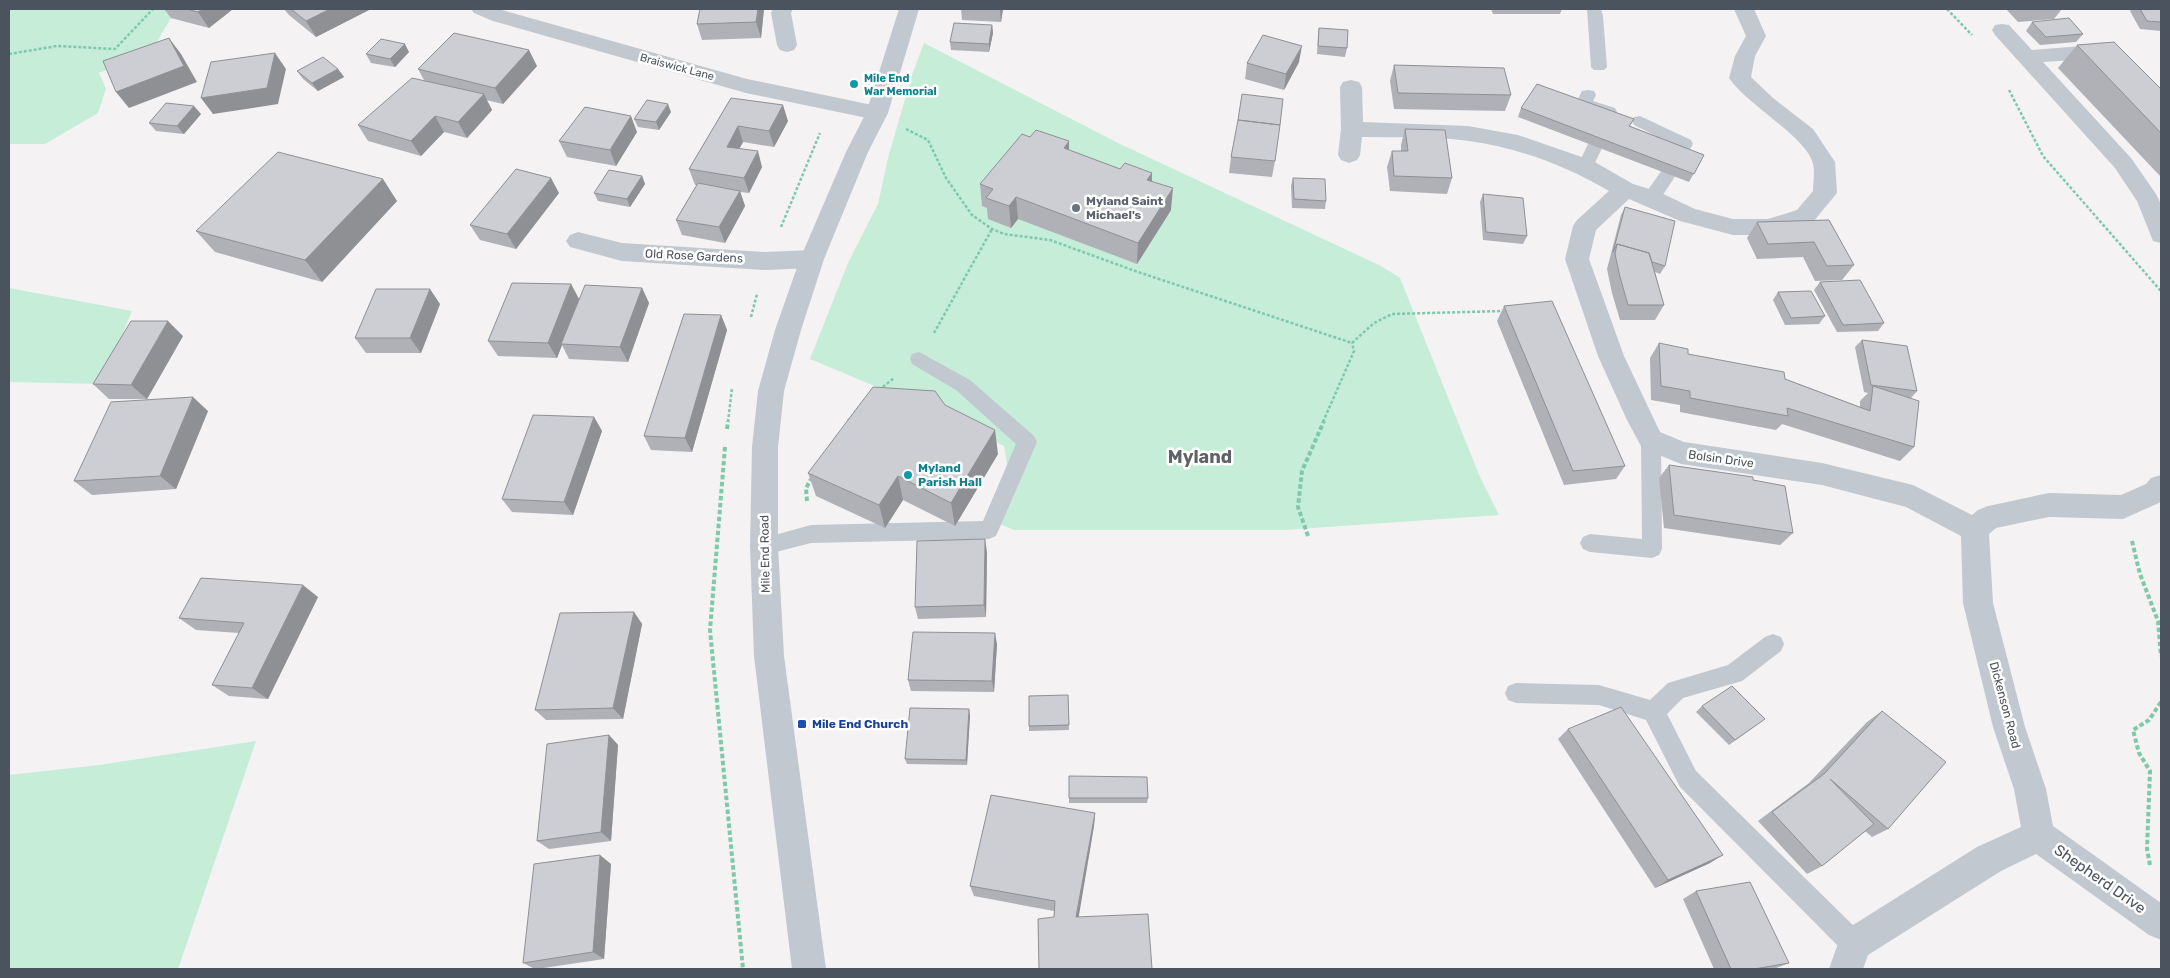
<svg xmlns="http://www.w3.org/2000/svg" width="2170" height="978" viewBox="0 0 2170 978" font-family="Rubik,sans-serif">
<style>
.green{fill:#c5edd8}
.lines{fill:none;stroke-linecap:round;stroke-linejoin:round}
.path-far1{stroke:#7fc9ab;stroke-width:2.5;stroke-dasharray:3 2;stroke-linecap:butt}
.path{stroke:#7fc9ab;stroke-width:4;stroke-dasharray:4.5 2.5;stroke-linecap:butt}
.service{fill:#c1c8cf;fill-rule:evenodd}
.minor{fill:#c1c8cf;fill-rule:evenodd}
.tertiary{fill:#c1c8cf;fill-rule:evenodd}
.wall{fill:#afb1b6}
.shaded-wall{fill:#8f9094}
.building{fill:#ccced4;stroke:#8f9094}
.culture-dot{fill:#0f9aa8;stroke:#fff;stroke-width:2}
.worship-dot{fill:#6b7280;stroke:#fff;stroke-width:2}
.transit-dot{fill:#1a4fb4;stroke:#fff;stroke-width:2}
.labels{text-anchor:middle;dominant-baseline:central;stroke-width:5;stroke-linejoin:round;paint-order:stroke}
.far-street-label{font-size:11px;fill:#4b535e;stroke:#fff}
.far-culture-label{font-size:11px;font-weight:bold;fill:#0d838f;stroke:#fff;text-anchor:start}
.worship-label{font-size:12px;font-weight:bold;fill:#5b616d;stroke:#fff;text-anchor:start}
.street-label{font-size:12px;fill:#4b535e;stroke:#fff}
.culture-label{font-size:12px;font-weight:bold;fill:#0d838f;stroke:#fff;text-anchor:start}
.transit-label{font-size:12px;font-weight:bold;fill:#164399;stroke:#fff;text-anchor:start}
.near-street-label{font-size:15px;fill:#4b535e;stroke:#fff}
.district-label{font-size:18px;font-weight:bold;fill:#5f6266;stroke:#fff}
</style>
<rect width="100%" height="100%" fill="#f4f2f2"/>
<path class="green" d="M9,9H172V16L152,50L99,73L106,89L98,113L45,144H9Z
M924,43L1120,144L1381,266L1400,278L1480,477L1499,515L1284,530H1014L988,519L1009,477L1004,446L901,397L810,359L848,263L878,204L888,158L912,75Z
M9,288L132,311L102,384L9,382Z
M256,741L178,969H9V775L99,765Z"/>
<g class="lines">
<path class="path-far1" d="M1947,9L1972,35
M9,54L57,46L115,49L153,9
M2009,90L2043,156L2161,291
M906,129L928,140L946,178L972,215L992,229L1004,234L1050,240L1138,272L1352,343
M781,227L820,133
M751,317L757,294
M934,333L992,229
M1352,343L1374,323L1392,314L1504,311
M879,390L894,378
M848,421L862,403
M728,422L732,388
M1323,422L1354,351L1352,343"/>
<path class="path" d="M727,429L728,421
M725,447L710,630L743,969
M807,501L806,488L811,479
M1308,536L1298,507L1302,471L1324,421
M2132,541L2140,574L2158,621L2161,656
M2150,865L2147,849L2150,771L2139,753L2133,730L2149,720L2161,702"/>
<path class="service" d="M1587,9H1601L1603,16L1607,67L1604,70H1594L1591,67Z
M1588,90L1594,91L1596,95L1593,101L1615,108L1617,112L1615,116L1609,117L1578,107L1576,103L1582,91Z
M1640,116L1691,140L1693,144L1684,159L1678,161L1672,159L1670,155L1676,146L1634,125L1632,121L1634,117Z
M1595,140L1601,142L1603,146L1591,171L1585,173L1579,171L1577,167L1589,142Z
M1668,168L1674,170L1676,174L1674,178C1666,189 1660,206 1645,202L1643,198L1645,194L1662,170Z
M919,352L970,380L1034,436L1037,442L996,536L989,539L811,543L764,555L757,552L754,546L757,540L811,525L983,521L1016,444L956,390L912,364L910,359L912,354Z
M1651,432L1658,434L1661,440L1662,549L1659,555L1652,558L1590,552L1583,549L1580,543L1583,537L1590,534L1642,539L1641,440L1644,434Z
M1773,634L1781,637L1784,644L1781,651L1742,681L1683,698L1667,714L1696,771L1863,935L1867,944L1863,953L1854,957L1845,953L1680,787L1646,720L1599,705L1516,703L1508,700L1505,693L1508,686L1516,683L1599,685L1650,700L1668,683L1728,665L1765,637Z"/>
<path class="minor" d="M471,9H498L747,79L877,106L885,108L888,113L885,118L877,120L746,93L493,21L474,13Z
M773,9H793L791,13L797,45L794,50L787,52L780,50L777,45L771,13Z
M1734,9H1754L1766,36L1755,56L1751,77L1773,98L1813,129L1835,162L1837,193L1813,222L1768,235H1733L1680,221L1629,199L1596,230L1589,259L1624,356L1660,432L1684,442L1822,463L1913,485L1972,515L1978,510L1988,506L2049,493L2121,495L2146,484L2151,478L2161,475V502L2123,519L2049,517L1996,528L1989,534L1993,603L2025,727L2046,789L2053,826L2161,903V940L2149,935L2036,854L2001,871L1868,955L1863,969H1829L1842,932L1977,847L2021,827L2014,789L1993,727L1963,603L1961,536L1906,507L1822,485L1681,464L1642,448L1627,420L1598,356L1565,259L1573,226L1577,220L1609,191C1566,166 1519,148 1469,141C1437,136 1396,138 1362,137L1360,155L1357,160L1349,163L1341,160L1338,155L1341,129L1340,87L1343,82L1351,80L1359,82L1362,87L1363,122L1468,126L1518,135L1593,161L1633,184L1659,192L1695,209L1733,219H1768L1797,210L1813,191C1813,183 1815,172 1813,164C1807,137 1747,105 1729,78L1735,56L1746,36Z
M2002,24L2009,25L2032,50L2106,44L2113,46L2116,51L2113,56L2106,58L2043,62L2131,158L2156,194L2161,204V243L2153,241L2137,201L2115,168L1995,35L1992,30L1995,25Z
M578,232L622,243L766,252L812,250L820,253L824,259L820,265L812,268L766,270L622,261L570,247L566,241L570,235Z"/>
<path class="tertiary" d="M899,9H919L888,113L868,152L824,259L801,330L784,391L778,447V546L784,656L826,969H792L754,656L750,546L752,447L758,391L775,330L800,259L846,152L866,113Z"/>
</g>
<path class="wall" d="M164,9H233L209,28L171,18Z
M284,9H368L369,10L316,37L289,15Z
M700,9H764L761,38L702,40L697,24Z
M961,9H1003L1001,22L962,20Z
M1491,9H1562L1560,14H1493Z
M2006,9H2062L2054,19L2018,22Z
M2132,9H2161V31L2140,29L2130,11Z
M2032,22L2083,34L2076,42L2040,45L2026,31Z
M992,25L993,33L989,52L951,50L950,42Z
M1319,28L1347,48L1345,57L1317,54L1318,36Z
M2077,45L2161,89V177L2058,68Z
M409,52L395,67L371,63L366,54Z
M1299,62L1284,90L1245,79L1247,63Z
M1394,65L1511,95L1505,111L1394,109L1390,81Z
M537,66L503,104L486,100L492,110L467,138L444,132L421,156L368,141L358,125L424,80L418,69Z
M338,69L344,77L318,91L303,79L297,71Z
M731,98L788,121L774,147L743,142L739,149L762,167L749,193L740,192L745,206L725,243L682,235L676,220L697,185H695L689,169Z
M1521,108L1634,119L1630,126L1704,155L1689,182L1518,117Z
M671,112L659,130L638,127L634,119Z
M201,114L184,134L156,131L149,123Z
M1405,129L1452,178L1447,194L1390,191L1387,167L1392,151H1401V145Z
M637,132L616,166L567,157L559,141Z
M1030,137L1069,141V150L1120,169L1152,173V182L1171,210L1137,264L1018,219L1011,228L988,219L987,208L982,206L980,184Z
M1231,157L1275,161L1272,177L1229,173Z
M642,176L645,184L630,207L598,201L594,193Z
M1293,178L1326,201L1325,209L1292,208L1291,186Z
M559,193L516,249L480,240L470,225Z
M1483,194L1527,236L1523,244L1483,240L1480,202Z
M397,201L322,282L215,252L196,231Z
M1625,207L1665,266L1660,274L1655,272L1664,305L1655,320H1620L1612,293L1607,269L1621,215Z
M1829,220L1854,265L1842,280L1815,281L1803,257L1757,259L1747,238L1757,222Z
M1820,282L1884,323L1878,331L1837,332L1814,290Z
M571,284L579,299L642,288L649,303L628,362L569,359L562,345L557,358L498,356L488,341Z
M1778,292L1825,316L1819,324L1785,325L1773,300Z
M440,304L421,353H366L355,338Z
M1504,306L1625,466L1616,479L1564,485L1497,321Z
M721,315L727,330L692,452L651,450L644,436Z
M183,336L147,399H109L93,384Z
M1862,340L1917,391L1911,398L1914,447L1900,461L1782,424L1776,430L1680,412V405L1651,400L1650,358L1659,343L1688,354L1785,379L1860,407V401L1868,393L1864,392L1855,347Z
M945,405L998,454L955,526L903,500L885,528L816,496L808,473Z
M208,411L176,489L92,495L74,481Z
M594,417L602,431L573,515L512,512L502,499Z
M1669,465L1753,480L1793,533L1780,545L1664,528L1659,478Z
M987,552L986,617L918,619L915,607Z
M318,597L268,699L229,696L212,685L239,633L196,630L179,618Z
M634,612L642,624L623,719L546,720L535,710Z
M997,644L994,692L911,691L908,680Z
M1068,695L1069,730L1029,731V726Z
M1702,706L1758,724L1729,745L1696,712Z
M1882,711L1888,829L1872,837L1865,831L1822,866L1807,874L1758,821L1809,783L1867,722Z
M970,715L967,765L907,764L905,759Z
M1568,729L1710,863L1655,888L1558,739Z
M609,735L618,745L611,841L549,849L537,841Z
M1069,776L1148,798L1147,803H1069Z
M1095,813L1094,826L1078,917H1054V911L974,896L970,886Z
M611,864L604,959L537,969H535L523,963Z
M1696,891L1789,963L1774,969H1714L1683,899Z"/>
<path class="shaded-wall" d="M202,9H233L209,28L198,12Z
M330,9H368L369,10L316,37L306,21Z
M758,9H764L761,38L756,22Z
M1000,9H1003L1001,22Z
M992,25L993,33L989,52V44Z
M169,38L181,54L197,82L129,108L116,92Z
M405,44L409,52L395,67L390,59Z
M1302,46L1299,62L1284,90L1286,74Z
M529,50L537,66L503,104L495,88Z
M275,53L286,69L278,104L213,114L201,98Z
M338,69L344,77L318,91L312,83Z
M484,94L492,110L467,138L458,122Z
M668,104L671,112L659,130L656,122Z
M783,105L788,121L774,147L769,131Z
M194,106L201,114L184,134L177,126Z
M435,116L444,132L421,156L411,141Z
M631,116L637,132L616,166L610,150Z
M738,126L743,142L732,162L727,147Z
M1069,141V163L1064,148Z
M758,151L762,167L749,193L744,178Z
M1152,173L1151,195L1147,180Z
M642,176L645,184L630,207L627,199Z
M551,178L559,193L516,249L507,234Z
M383,179L397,201L322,282L305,260Z
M1173,188L1171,210L1137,264L1138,243Z
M740,191L745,206L725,243L719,227Z
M1016,197L1018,219L1011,228L1009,206Z
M571,284L579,299L561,344L562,345L557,358L548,343Z
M642,288L649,303L628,362L620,347Z
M430,289L440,304L421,353L410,338Z
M721,315L727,330L692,452L685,438Z
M168,321L183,336L147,399L131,385Z
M193,397L208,411L176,489L160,476Z
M594,417L602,431L573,515L564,502Z
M995,430L998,454L955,526L951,503Z
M898,476L903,500L885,528L879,505Z
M985,539L987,552L986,617L984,605Z
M303,585L318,597L268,699L252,688Z
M634,612L642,624L623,719L613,708Z
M995,633L997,644L994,692L992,681Z
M969,709L970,715L967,765L966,760Z
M609,735L618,745L611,841L601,832Z
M1095,813L1094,826L1077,927L1076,917Z
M600,855L611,864L604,959L593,952Z
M1723,855L1710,863L1655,888L1668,880Z"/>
<path class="building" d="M186,9H202L198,12Z
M291,9H330L306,21Z
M700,9H758L756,22L697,24Z
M2140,9H2161V22L2147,21Z
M2069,18L2083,34L2046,37L2032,22Z
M954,23L992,25L989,44L950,42Z
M1319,28L1348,30L1347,48L1318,46Z
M454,33L529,50L495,88L418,69Z
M1263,35L1302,46L1286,74L1247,63Z
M169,38L184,66L116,92L103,61Z
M381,39L405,44L390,59L366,54Z
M2114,42L2161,89V133L2077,45Z
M275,53L267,88L201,98L211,62Z
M323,57L338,69L312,83L297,71Z
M1394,65L1504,68L1511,95L1398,93Z
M412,78L484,94L458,122L435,116L411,141L358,125Z
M1537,84L1634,119L1629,126L1704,155L1694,174L1521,108Z
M1242,94L1283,99L1280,125L1238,120Z
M731,98L783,105L769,131L738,126L727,147L758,151L744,178L689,169Z
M647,100L668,104L656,122L634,119Z
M166,103L194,106L177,126L149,123Z
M585,107L631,116L610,150L559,141Z
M1238,120L1280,125L1275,161L1231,157Z
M1405,129L1445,130L1452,178L1394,176L1392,151H1408Z
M1036,130L1069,141L1064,148L1120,169L1125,163L1152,173L1147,180L1173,188L1138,243L1016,197L1009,206L986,198L993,189L980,184L1022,134L1030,137Z
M278,152L383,179L305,260L196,231Z
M516,169L551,178L507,234L470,225Z
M609,170L642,176L627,199L594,193Z
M1293,178L1325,179L1326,201L1294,199Z
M698,183L740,191L719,227L676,220Z
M1483,194L1523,198L1527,236L1486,232Z
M1625,207L1675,221L1665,266L1652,262L1649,253L1617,244L1613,252Z
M1829,220L1854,265L1827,266L1814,242L1768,244L1757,222Z
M1617,244L1649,253L1664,305H1628L1620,277L1615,254Z
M1860,280L1884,323L1843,325L1820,282Z
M512,283L571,284L548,343L488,341Z
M585,285L642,288L620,347L561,344Z
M376,289H430L410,338H355Z
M1811,291L1825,316L1791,318L1778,292Z
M1552,301L1625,466L1573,471L1504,306Z
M684,314L721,315L685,438L644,436Z
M131,321H168L131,385L93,384Z
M1862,340L1907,346L1917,391L1871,385Z
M1659,343L1688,349V354L1784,372L1785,379L1870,411L1873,386L1919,401L1914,447L1787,408L1788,416L1690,398V391L1661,386Z
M873,387L935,391L945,405L995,430L951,503L898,476L879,505L808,473Z
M193,397L160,476L74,481L111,402Z
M533,415L594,417L564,502L502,499Z
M1669,465L1753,477V480L1785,486L1793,533L1674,515Z
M985,539L984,605L915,607L917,541Z
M201,578L303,585L252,688L212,685L244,623L179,618Z
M634,612L613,708L535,710L560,613Z
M913,632L995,633L992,681L908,680Z
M1732,686L1765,719L1735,740L1702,706Z
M1068,695L1069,725L1029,726V696Z
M1621,707L1723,855L1668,880L1568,729Z
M910,708L969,709L966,760L905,759Z
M1882,711L1946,762L1888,829L1830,779L1874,824L1822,866L1772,812L1824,774Z
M609,735L601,832L537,841L547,744Z
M1069,776L1147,777L1148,798H1069Z
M991,795L1095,813L1076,917L1148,914L1152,969H1039L1038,919L1054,917L1055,901L970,886Z
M600,855L593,952L523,963L534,864Z
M1750,882L1789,963L1754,969H1731L1696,891Z"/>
<g class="culture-dot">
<circle cx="854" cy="84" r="5"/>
<circle cx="908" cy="475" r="5"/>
</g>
<circle class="worship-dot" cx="1076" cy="208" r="5"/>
<rect class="transit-dot" x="797" y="719" width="10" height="10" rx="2.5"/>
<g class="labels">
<g class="far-street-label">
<text transform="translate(677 67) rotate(15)">Braiswick Lane</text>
</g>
<g class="far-culture-label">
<text x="864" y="78">Mile End<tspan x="864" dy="13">War Memorial</tspan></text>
</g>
<g class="worship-label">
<text x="1086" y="201">Myland Saint<tspan x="1086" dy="14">Michael's</tspan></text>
</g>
<g class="street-label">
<text transform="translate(694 256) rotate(3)">Old Rose Gardens</text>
<text transform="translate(1721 459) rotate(8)">Bolsin Drive</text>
<text transform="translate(765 554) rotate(-91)">Mile End Road</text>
<text transform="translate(2005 705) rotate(75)">Dickenson Road</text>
</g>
<g class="culture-label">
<text x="918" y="468">Myland<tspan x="918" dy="14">Parish Hall</tspan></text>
</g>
<g class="transit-label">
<text x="812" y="724">Mile End Church</text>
</g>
<g class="near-street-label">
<text transform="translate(2100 879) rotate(35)">Shepherd Drive</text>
</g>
<g class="district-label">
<text x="1200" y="457">Myland</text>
</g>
</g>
<rect width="2170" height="978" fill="none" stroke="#4b535e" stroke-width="20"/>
</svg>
